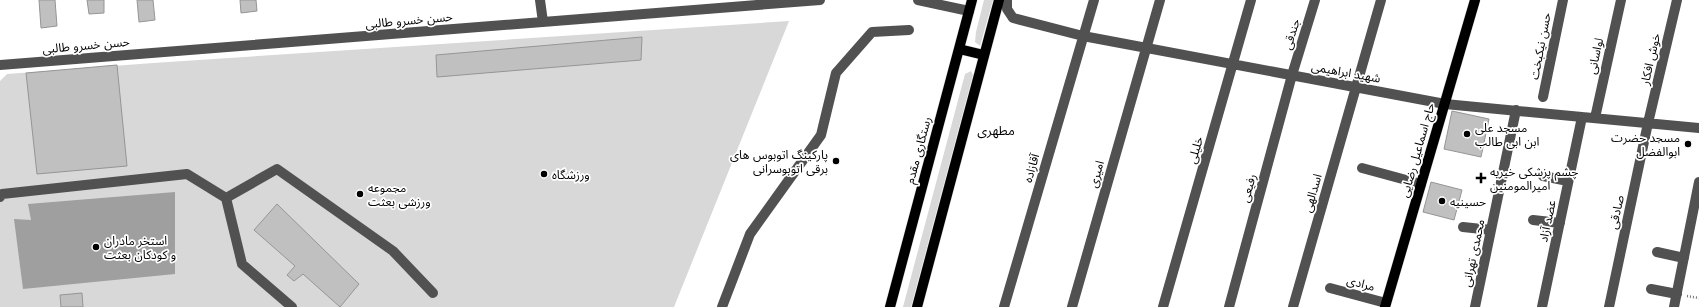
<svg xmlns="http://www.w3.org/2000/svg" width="1699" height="307" viewBox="0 0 1699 307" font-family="Inter,'Noto Sans Arabic',sans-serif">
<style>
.green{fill:#d8d8d8}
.water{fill:#9f9f9f}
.building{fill:#c0c0c0;stroke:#959595}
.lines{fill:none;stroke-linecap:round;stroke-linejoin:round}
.major-casing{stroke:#dbdbdb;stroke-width:11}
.path{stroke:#737373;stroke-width:2.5;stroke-dasharray:1 2;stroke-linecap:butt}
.minor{stroke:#515151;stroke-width:10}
.major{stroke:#000;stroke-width:10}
.poi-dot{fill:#000;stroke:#fff;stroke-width:1.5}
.labels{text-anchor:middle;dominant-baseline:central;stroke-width:3.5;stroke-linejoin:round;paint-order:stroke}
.street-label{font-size:12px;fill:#000;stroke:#fff}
.poi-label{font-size:12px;fill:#000;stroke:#fff;text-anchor:start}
.neighbourhood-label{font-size:13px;fill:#000;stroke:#fff}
</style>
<rect width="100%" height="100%" fill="#fff"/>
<path class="green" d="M984,0H993L980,46L975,42L976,32Z
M789,21L674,307H0V81L7,74L153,63Z
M971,71L973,75L911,307H903L965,74Z"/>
<path class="water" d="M175,192V274L23,289L14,219L31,220L28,204Z"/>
<path class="building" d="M39,0H55L57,26L41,28Z
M87,0H104V13L89,14Z
M137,0H153L155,20L139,22Z
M240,0H256L257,11L241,13Z
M642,37L641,60L437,77L436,55Z
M117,65L127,166L37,174L26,73Z
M1452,111L1489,119L1481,157L1444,149Z
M1431,182L1462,190L1454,220L1423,212Z
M277,204L359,284L340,307L303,274L294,281L287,275L295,266L254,230Z
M82,293L83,307H61L60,295Z"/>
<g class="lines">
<defs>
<path id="major" d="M959,49L984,55
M890,307L972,0
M917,307L999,0
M1385,307L1475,0"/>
</defs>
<use href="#major" class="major-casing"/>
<path class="path" d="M1687,296L1699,298"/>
<path class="minor" d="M540,0L543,22
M918,0L969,11
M1007,0V9L1013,18L1083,36L1445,104L1699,128
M0,65L820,0
M1543,97L1563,0
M1595,118L1621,0
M1362,168L1421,184
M1543,176L1568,181
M0,197L2,194L187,174L226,198L242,264L292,307
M226,198L277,169L393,251L433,293
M1533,220L1560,223
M1463,227L1491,230
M1657,252L1684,258
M1330,288L1386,303
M1651,289L1677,294
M722,307L750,234L821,135L836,73L872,32L909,30
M1004,307L1094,0
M1072,307L1160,0
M1163,307L1251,0
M1229,307L1292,75L1315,0
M1293,307L1381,0
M1475,307L1516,110
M1542,307L1582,117
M1609,307L1648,123L1677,0
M1674,307L1699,182"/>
<use href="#major" class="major"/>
</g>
<g class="poi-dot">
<circle cx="1467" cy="134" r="4"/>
<circle cx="1688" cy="144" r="4"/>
<circle cx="836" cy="161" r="4"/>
<circle cx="544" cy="174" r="4"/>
<path d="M1479 172h4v4h4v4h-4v4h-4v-4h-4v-4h4z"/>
<circle cx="360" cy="194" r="4"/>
<circle cx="1442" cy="201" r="4"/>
<circle cx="96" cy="247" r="4"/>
</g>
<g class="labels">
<g class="street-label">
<text transform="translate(409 20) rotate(-5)">حسن خسرو طالبی</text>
<text transform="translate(1291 34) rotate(-73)">جندقی</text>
<text transform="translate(86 45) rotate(-5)">حسن خسرو طالبی</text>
<text transform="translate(1540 46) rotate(-79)">حسن نیکبخت</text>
<text transform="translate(1595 56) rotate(-78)">لواسانی</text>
<text transform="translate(1650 59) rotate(-77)">خوش افکار</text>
<text transform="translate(1346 72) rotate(10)">شهید ابراهیمی</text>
<text transform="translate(918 150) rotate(-75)">رستگاری مقدم</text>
<text transform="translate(1195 150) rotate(-74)">خلیلی</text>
<text transform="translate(1417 150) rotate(-74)">حاج اسماعیل رضایی</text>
<text transform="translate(1031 168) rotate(-74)">آقازاده</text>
<text transform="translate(1096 174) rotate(-74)">امیری</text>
<text transform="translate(1248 188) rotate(-75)">رفیعی</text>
<text transform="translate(1312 193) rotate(-74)">اسدالهی</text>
<text transform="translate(1616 212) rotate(-78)">صادقی</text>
<text transform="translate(1547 221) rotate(-78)">عضد آزاد</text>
<text transform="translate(1473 253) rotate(-78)">محمدی تهرانی</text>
<text transform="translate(1361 283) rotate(15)">مرادی</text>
</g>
<g class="poi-label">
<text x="1475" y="127">مسجد علی<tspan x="1475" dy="14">ابن ابی طالب</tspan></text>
<text x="1680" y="137" text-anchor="end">مسجد حضرت<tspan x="1680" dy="14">ابوالفضل</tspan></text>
<text x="828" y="154" text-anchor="end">پارکینگ اتوبوس های<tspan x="828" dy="14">برقی اتوبوسرانی</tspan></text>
<text x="1490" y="171">چشم پزشکی خیریه<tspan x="1490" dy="14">امیرالمومنین</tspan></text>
<text x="552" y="174">ورزشگاه</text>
<text x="368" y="187">مجموعه<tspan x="368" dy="14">ورزشی بعثت</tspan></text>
<text x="1450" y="201">حسینیه</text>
<text x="104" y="240">استخر مادران<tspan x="104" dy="14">و کودکان بعثت</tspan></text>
</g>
<g class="neighbourhood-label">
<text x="996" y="130">مطهری</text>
</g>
</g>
</svg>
